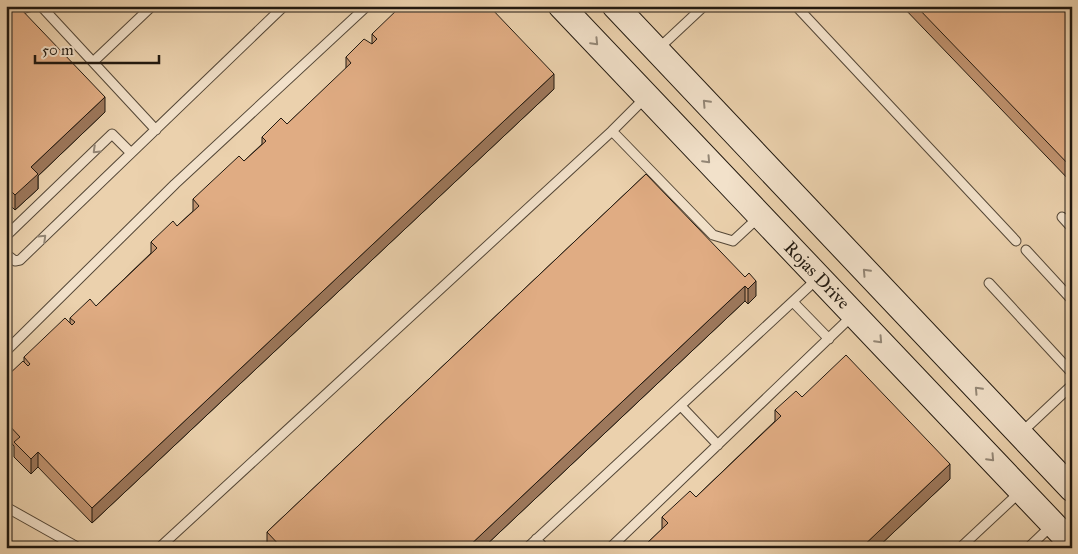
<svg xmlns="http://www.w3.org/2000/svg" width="1078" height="554" viewBox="0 0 1078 554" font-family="'IM FELL Great Primer',serif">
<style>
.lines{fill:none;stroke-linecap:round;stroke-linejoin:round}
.lane-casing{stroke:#544737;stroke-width:11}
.secondary-casing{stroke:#211910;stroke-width:27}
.lane{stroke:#f2e1ca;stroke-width:9}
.secondary{stroke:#f2e1ca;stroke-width:25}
.wall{fill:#c19471;stroke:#211910}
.shaded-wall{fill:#9d785c;stroke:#211910}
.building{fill:#e0ac83;stroke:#211910}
.oneway{stroke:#948776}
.labels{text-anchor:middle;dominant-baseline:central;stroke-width:4;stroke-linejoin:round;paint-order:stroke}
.street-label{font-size:18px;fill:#211910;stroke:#f2e1ca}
</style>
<rect width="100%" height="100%" fill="#ebd1ad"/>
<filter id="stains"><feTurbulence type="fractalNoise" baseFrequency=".004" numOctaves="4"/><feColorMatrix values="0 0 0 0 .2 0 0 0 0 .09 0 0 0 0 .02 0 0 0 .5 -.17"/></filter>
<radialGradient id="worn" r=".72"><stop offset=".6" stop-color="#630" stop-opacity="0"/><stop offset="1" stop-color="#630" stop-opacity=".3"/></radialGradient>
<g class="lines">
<defs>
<path id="lane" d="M41,6L156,130
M796,6L1016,241
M6,13L33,6
M658,49L704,6
M93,62L152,6
M612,131L645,98
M1062,217L1072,228
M6,236L112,134L131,153
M1026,250L1072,300
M6,254L15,261L20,260L284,6
M989,283L1072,373
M793,302L829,339
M6,351L175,184L367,6
M681,406L718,445
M1022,432L1072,385
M6,507L79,548
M536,539L544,548
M159,548L612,131L713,235L733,241L760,216
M527,548L817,279
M610,548L852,316
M960,548L1020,492
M1028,548L1051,526"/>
<path id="secondary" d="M561,6L1072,544
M615,6L1072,489"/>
</defs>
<use href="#lane" class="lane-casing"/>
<use href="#secondary" class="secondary-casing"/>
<use href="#lane" class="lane"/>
<use href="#secondary" class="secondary"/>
</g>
<path class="wall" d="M902,6H1072V183Z
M6,7L105,112L38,176V189L15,210L8,203Z
M411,10L554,89L92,523L38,467L31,474L14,457V446L6,437V377L24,362V357L70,324V318L96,306L151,253V242L177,226L193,211V199L244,161L262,144V137L287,124L346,69V57L372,44V34Z
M646,174L756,296L748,304L745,301L483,548H267V532Z
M802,397L950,479L877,548H642L662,529V517L696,497L775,421V410Z"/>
<path class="shaded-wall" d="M554,74V89L92,523V508Z
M105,97V112L38,176V189L15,210V195L31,167Z
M8,188V203L6,204V189Z
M756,281V296L748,304V289Z
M745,286V301L483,548H467Z
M38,452V467L31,474V459Z
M950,464V479L877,548H861Z"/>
<path class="building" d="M9,6H18L105,97L31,167L38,174L15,195L8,188L6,189V7Z
M401,6H408L411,10L415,6H489L554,74L92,508L38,452L31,459L14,442L20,437L6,422V377L23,361L28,366L30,364L24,357L65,318L72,325L75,322L70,318L90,299L96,306L157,248L151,242L173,221L177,226L199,206L193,199L239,156L244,161L266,141L262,137L281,118L287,124L351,63L346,57L364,39L372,44L377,39L372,34Z
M916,6H1072V168Z
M646,174L745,277L749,273L756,281L748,289L745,286L467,548H282L267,532Z
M846,355L950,464L861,548H642L668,523L662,517L690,491L696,497L781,416L775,410L796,391L802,397Z"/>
<defs><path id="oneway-chevron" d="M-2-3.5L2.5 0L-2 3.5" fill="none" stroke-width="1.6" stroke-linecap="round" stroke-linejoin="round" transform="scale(1.25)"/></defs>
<g class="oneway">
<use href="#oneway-chevron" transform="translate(595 42) rotate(46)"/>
<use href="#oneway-chevron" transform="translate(706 103) rotate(-133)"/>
<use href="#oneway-chevron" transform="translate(96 150) rotate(136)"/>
<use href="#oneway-chevron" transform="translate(707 160) rotate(47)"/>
<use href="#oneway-chevron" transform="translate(43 238) rotate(-44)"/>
<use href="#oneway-chevron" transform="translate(866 272) rotate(-133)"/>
<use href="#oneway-chevron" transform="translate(879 340) rotate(47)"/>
<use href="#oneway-chevron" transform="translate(978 390) rotate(-133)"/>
<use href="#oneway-chevron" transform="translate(991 458) rotate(47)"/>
</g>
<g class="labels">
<g class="street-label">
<text transform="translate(817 275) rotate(46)">Rojas Drive</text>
</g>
</g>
<rect width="1078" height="554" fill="none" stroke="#ebd1ad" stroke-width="25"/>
<rect x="8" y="8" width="1063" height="539" fill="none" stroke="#211910" stroke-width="2.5"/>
<rect x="12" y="12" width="1053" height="529" fill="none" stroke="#211910"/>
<path d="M35 55v8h124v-8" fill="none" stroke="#211910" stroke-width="2.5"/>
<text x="42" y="55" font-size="15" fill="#211910" stroke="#f2e1ca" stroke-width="4" paint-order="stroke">50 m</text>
<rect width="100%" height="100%" filter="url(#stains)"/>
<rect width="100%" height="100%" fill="url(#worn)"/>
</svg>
